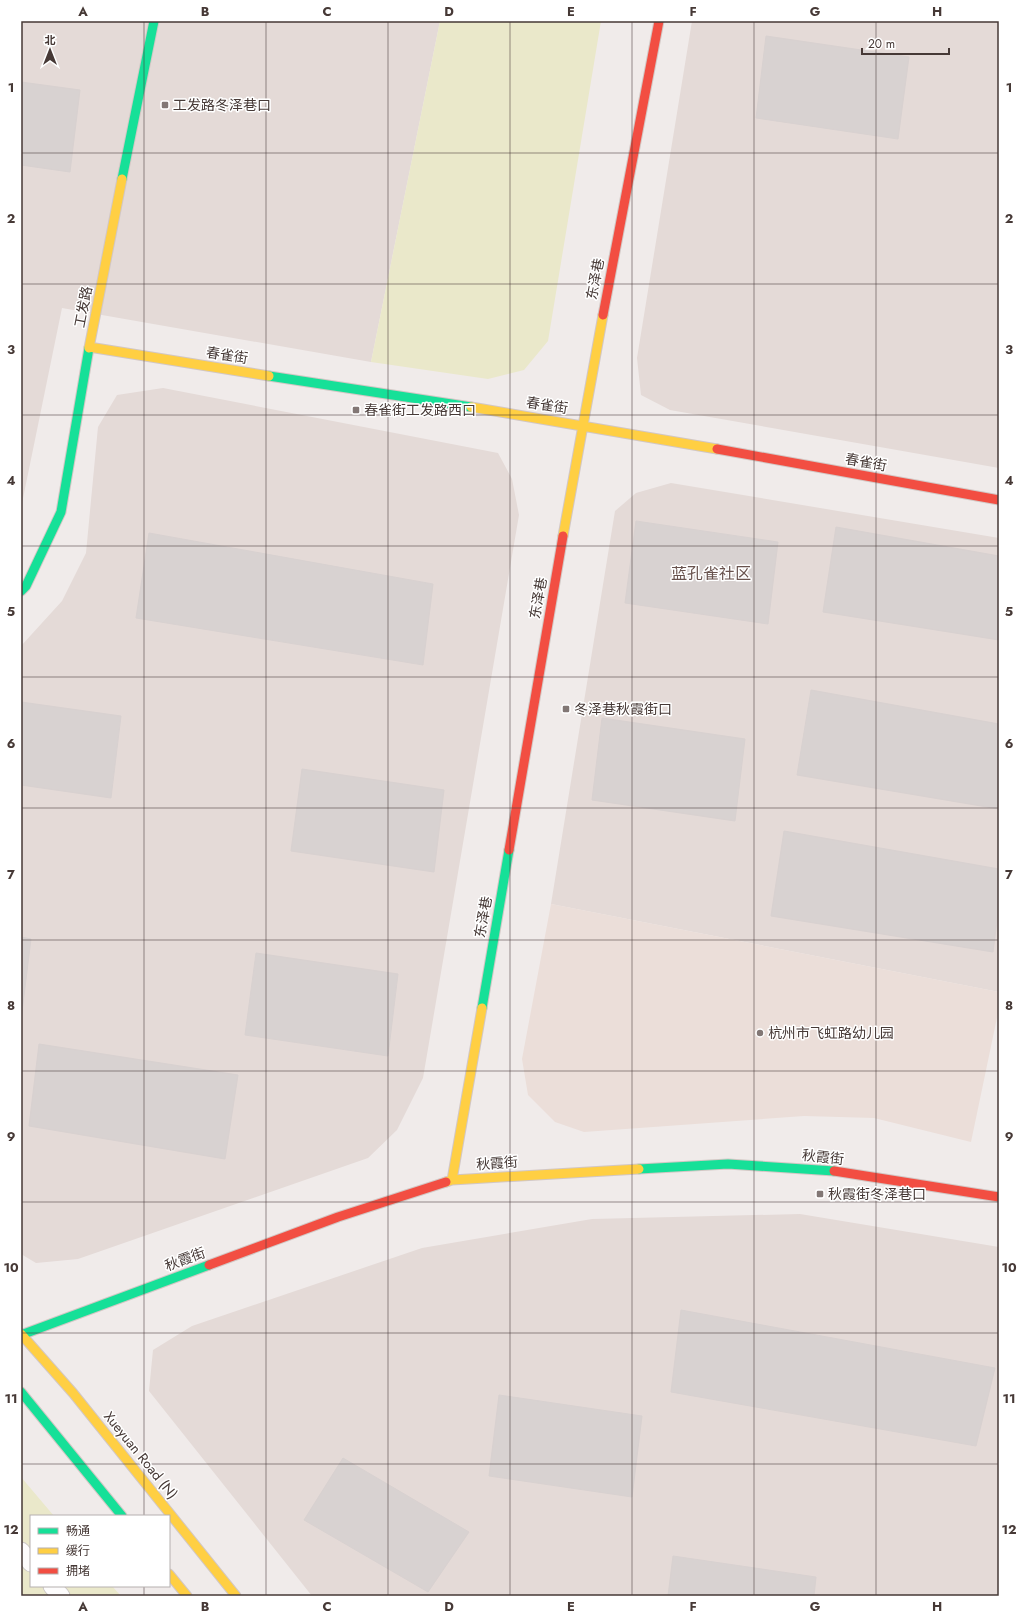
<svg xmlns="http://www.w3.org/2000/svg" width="1020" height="1617" viewBox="0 0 1020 1617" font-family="Jost,'Noto Sans SC',sans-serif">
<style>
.residential{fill:#e4dad7}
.education{fill:#ebded9}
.green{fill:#eae8ca}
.building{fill:#d8d2d1;stroke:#d8d1d0}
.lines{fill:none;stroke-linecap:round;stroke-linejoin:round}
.lane-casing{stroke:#ccc7c6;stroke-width:19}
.fast-casing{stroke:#d2c7c4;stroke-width:11}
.slow-casing{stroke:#d2c7c4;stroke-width:11}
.jam-casing{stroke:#d2c7c4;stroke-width:11}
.lane{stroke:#fdfcfc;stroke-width:17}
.fast{stroke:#16e098;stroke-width:9}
.slow{stroke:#ffcf43;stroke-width:9}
.jam{stroke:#f24e42;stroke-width:9}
.grid{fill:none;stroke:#463936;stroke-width:1;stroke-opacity:0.55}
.poi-dot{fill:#827775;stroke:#fff;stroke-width:1.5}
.labels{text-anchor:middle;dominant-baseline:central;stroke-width:3;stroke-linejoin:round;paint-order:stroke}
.poi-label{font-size:14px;fill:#463936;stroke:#fff;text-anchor:start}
.street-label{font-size:14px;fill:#463936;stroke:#fff}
.quarter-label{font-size:16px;fill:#68524d;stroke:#fff}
.neatline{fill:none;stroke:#463936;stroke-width:1.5}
.grid-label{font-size:13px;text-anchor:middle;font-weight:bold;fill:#463936}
</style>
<rect width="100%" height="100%" fill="#f0ebea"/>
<path class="residential" d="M21,21H440L371,362L62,308L21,508Z
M692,21H999V468L670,410L641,395L637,358Z
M163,388L498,453L512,479L519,515L423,1078L397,1130L368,1158L78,1259L36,1263L21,1254V646L62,601L86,553L98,427L117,395Z
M671,483L999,538V992L551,904L615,511L636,493Z
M800,1214L999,1247V1596H312L149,1391L153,1350L192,1326L422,1248L592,1219Z"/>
<path class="education" d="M551,904L999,992V1008L971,1142L874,1118L804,1116L584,1132L555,1122L528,1095L522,1059Z"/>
<path class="green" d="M440,21H601L548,341L524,370L488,379L371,362Z
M21,1477L54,1516H31V1586H112L121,1596H21Z"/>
<path class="building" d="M766,36L909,57L898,139L756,118Z
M21,82L80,90L70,172L21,165Z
M636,521L778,542L768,624L625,603Z
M836,527L999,556V640L823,612Z
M149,533L433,584L423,665L136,618Z
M811,690L999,724V809L797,775Z
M21,702L121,716L111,798L21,785Z
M602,718L745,739L735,821L592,800Z
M302,769L444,790L434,872L291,851Z
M784,831L999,869V905L993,952L771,916Z
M21,937L31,939L21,1020Z
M256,953L398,974L388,1056L245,1035Z
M39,1044L238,1075L225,1159L29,1126Z
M681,1310L995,1368L976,1446L671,1392Z
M499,1395L642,1416L632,1497L489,1476Z
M343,1458L469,1532L428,1592L304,1520Z
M673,1556L816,1577L814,1596H668Z"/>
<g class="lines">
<defs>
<path id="lane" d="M21,1551L31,1563
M52,1586L61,1596"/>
<path id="fast" d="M122,179L154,21
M269,376L471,407
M21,591L26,586L61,512L89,348
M482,1008L509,850
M639,1169L728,1164L834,1171
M21,1335L209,1265
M21,1392L122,1516"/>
<path id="slow" d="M89,347L269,376
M89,348L122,179
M471,407L717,449
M563,536L603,315
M452,1180L482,1008
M446,1182L452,1180L639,1169
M21,1334L73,1393L236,1596
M169,1574L187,1596"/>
<path id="jam" d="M603,315L659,21
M717,449L999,500
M509,850L563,536
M834,1171L999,1197
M209,1265L338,1217L446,1182"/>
</defs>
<use href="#lane" class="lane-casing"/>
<use href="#fast" class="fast-casing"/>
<use href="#slow" class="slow-casing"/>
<use href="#jam" class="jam-casing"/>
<use href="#lane" class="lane"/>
<use href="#fast" class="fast"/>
<use href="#slow" class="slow"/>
<use href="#jam" class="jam"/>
</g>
<path class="grid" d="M144,21V1516M266,21V1596M388,21V1596M510,21V1596M632,21V1596M754,21V1596M876,21V1596M21,153H999M21,284H999M21,415H999M21,546H999M21,677H999M21,808H999M21,940H999M21,1071H999M21,1202H999M21,1333H999M21,1464H999M144,1586V1596"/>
<g class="poi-dot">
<rect x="161" y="101" width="8" height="8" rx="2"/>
<rect x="352" y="406" width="8" height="8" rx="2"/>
<rect x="562" y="705" width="8" height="8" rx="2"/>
<circle cx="760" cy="1033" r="4"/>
<rect x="816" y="1190" width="8" height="8" rx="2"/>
</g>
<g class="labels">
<g class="poi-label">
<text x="173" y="105">工发路冬泽巷口</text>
<text x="364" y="410">春雀街工发路西口</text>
<text x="574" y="709">冬泽巷秋霞街口</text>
<text x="768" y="1033">杭州市飞虹路幼儿园</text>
<text x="828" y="1194">秋霞街冬泽巷口</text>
</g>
<g class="street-label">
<text transform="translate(595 279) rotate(-79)">东泽巷</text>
<text transform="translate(83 307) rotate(-79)">工发路</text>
<text transform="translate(227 355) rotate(9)">春雀街</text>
<text transform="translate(547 405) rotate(9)">春雀街</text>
<text transform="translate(866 462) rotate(10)">春雀街</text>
<text transform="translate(538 598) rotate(-80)">东泽巷</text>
<text transform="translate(483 917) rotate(-80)">东泽巷</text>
<text transform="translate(823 1157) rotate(6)">秋霞街</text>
<text transform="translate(497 1163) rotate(-4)">秋霞街</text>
<text transform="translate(185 1259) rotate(-20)">秋霞街</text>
<text transform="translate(141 1455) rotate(51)">Xueyuan Road (N)</text>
</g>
<g class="quarter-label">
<text x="711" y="573">蓝孔雀社区</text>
</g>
</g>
<rect width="1020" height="1617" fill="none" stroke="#ffffff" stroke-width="44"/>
<rect x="30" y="1515" width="140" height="72" fill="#ffffff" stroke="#b5b0af"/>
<rect x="38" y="1528" width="20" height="6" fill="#16e098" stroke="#b5b0af"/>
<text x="66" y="1535" font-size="12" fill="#463936">畅通</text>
<rect x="38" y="1548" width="20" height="6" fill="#ffcf43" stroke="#b5b0af"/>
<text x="66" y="1555" font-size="12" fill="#463936">缓行</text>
<rect x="38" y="1568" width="20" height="6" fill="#f24e42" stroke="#b5b0af"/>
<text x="66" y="1575" font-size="12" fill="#463936">拥堵</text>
<g transform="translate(50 50)" stroke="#ffffff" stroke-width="3" paint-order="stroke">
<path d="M0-3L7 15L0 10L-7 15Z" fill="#463936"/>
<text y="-6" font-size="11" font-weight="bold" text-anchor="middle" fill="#463936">北</text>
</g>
<path d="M862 48v6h87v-6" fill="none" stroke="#463936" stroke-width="2"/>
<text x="868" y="48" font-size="12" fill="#463936" stroke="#ffffff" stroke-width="3" paint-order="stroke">20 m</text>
<rect x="22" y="22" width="976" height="1573" class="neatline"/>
<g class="grid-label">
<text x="83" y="16">A</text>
<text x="205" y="16">B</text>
<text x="327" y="16">C</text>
<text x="449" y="16">D</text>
<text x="571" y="16">E</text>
<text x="693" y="16">F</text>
<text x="815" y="16">G</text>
<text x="937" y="16">H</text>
<text x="11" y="92">1</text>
<text x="1009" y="92">1</text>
<text x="11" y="223">2</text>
<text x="1009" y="223">2</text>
<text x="11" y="354">3</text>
<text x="1009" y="354">3</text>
<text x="11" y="485">4</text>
<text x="1009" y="485">4</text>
<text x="11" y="616">5</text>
<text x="1009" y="616">5</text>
<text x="11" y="748">6</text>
<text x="1009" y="748">6</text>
<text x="11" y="879">7</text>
<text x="1009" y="879">7</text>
<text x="11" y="1010">8</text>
<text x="1009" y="1010">8</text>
<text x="11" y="1141">9</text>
<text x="1009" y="1141">9</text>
<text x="11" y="1272">10</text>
<text x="1009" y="1272">10</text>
<text x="11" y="1403">11</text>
<text x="1009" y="1403">11</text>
<text x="11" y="1534">12</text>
<text x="1009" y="1534">12</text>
<text x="83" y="1611">A</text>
<text x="205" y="1611">B</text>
<text x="327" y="1611">C</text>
<text x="449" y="1611">D</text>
<text x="571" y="1611">E</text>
<text x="693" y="1611">F</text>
<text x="815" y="1611">G</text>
<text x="937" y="1611">H</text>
</g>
</svg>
